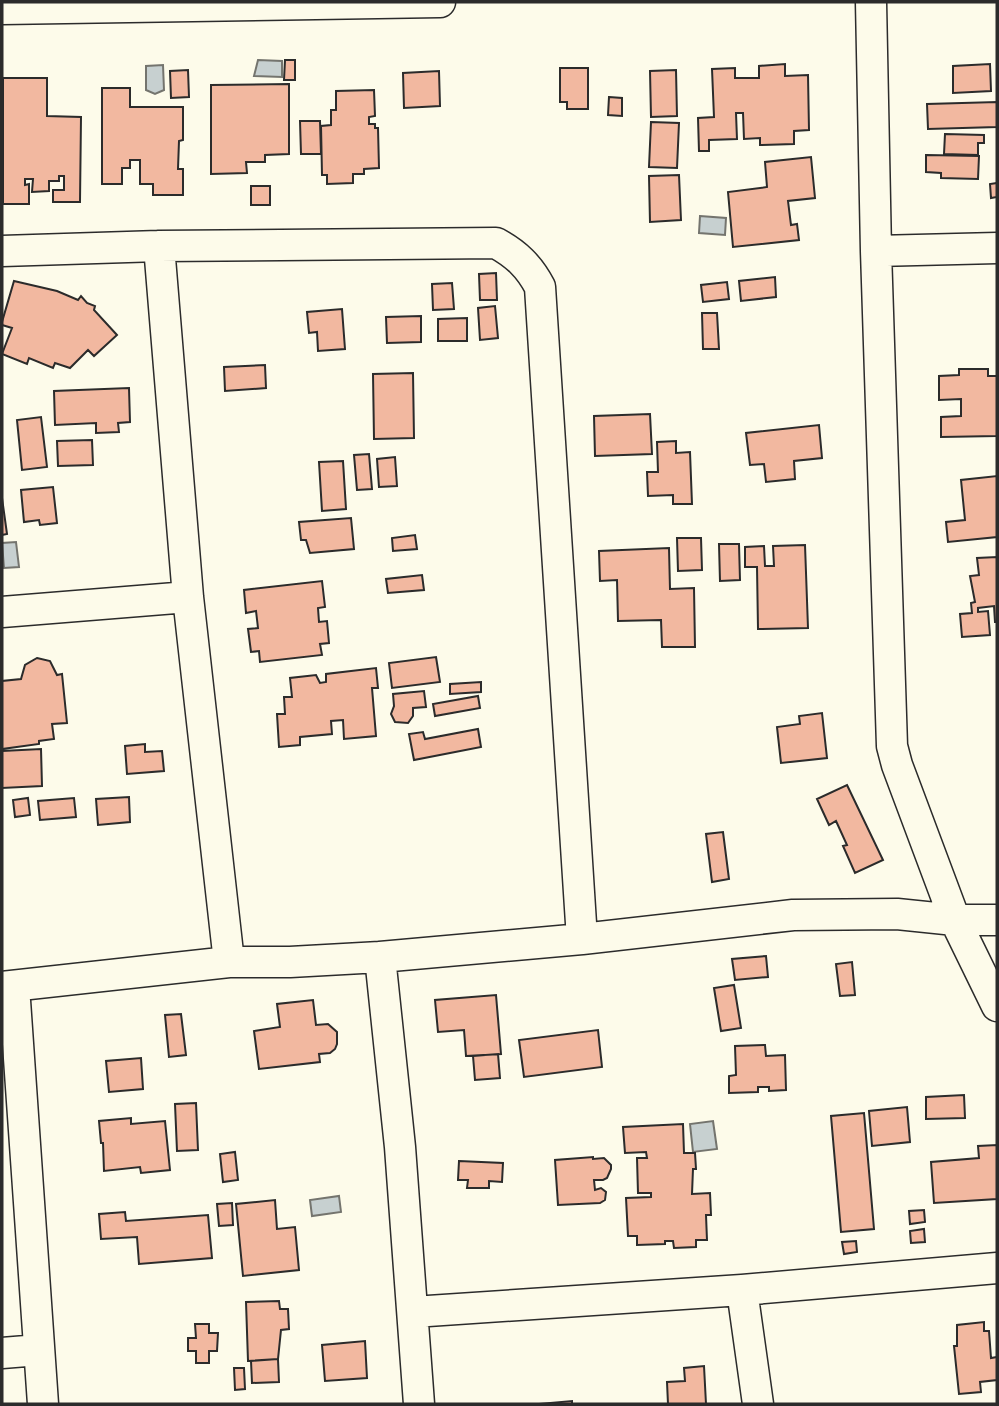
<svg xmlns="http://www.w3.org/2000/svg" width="999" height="1406" viewBox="0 0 999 1406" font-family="Cabin,sans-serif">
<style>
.water{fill:#c7d0d0;stroke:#74746e;stroke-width:2}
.building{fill:#f2b8a0;stroke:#2b2b2b;stroke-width:2}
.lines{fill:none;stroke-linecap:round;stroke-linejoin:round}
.minor-casing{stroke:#2b2b2b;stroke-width:33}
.minor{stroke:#fdfbea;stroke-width:30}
</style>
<rect width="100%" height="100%" fill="#fdfbea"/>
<path class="water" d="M258,60L282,61V77L254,76Z
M163,65L164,90L155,94L146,90V66Z
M700,216L726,218L725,235L699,233Z
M16,542L19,567L4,568L2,543Z
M713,1121L717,1149L693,1152L690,1124Z
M339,1196L341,1212L312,1216L310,1200Z"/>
<path class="building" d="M285,60H295V80H284Z
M785,64V76L808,75L809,130L794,131V144L760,145V138L744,139L743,113H736L737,139L709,140V151H699L698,118L714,117L712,69L735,68V78H759V66Z
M990,64L991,91L953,93V66Z
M560,68H588V109H567V102H560Z
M188,70L189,97L171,98L170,71Z
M676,70L677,116L651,117L650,71Z
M439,71L440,106L404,108L403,73Z
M3,78H47V116L81,117L80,202H53V190H64V176H59V181H49V191L32,192L33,179H25V185L29,184V204H3Z
M289,84V154L265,155V162H246L247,173L211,174V85Z
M102,88H130V107H183V140L179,141L178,169H183V195H153V184H140V160H130V168H122V184H102Z
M374,90L375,116L369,117V124H375V128H378L379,168L364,169V174H353V183L327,184V175H322L321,126L331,125V110H336V91Z
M609,97L622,98V116L608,115Z
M997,102V127L928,129L927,104Z
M300,121H320L321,154H301Z
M651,122L679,123L677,168L649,167Z
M945,134L984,135V143H978V155L944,154Z
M926,155L979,156L978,179L941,178V173L926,172Z
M811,157L815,198L788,201L791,225L797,224L799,240L733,247L728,192L767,187L765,162Z
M679,175L681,220L650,222L649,176Z
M997,183V197L991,198L990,184Z
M251,186H270V205H251Z
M496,273L497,300H480L479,274Z
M775,277L776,297L741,301L739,281Z
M14,281L57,291L78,300L81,296L87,303L95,306L94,310L117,335L94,356L88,350L70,368L55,363L53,368L29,358L27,364L2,354L12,328L2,325V322Z
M727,282L729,299L703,302L701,285Z
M452,283L454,309L433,310L432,284Z
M495,306L498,338L480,340L478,308Z
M342,309L345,349L318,351L317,332L309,333L307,312Z
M702,313H717L719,349H703Z
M421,316V342L387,343L386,317Z
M467,318V341H438V319Z
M265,365L266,388L225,391L224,367Z
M959,369H988V376H997V436L941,437V417L961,416V399L939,400V376L959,375Z
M413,373L414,438L374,439L373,374Z
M129,388L130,422L118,423L119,432L96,433V423L55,425L54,391Z
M650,414L652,454L595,456L594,416Z
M41,417L47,467L22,470L17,420Z
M819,425L822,458L794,461L795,479L766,482L764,464L750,465L746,433Z
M92,440L93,465L58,466L57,441Z
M676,441V453L690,452L692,504H673V495L648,496L647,472H658L657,442Z
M369,454L372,489L357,490L354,455Z
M395,457L397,486L379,487L377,459Z
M343,461L346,509L322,511L319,462Z
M997,476V537L948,542L946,522L965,520L961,480Z
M53,487L57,523L40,525L39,520L24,522L21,490Z
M2,498L7,534L2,535Z
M351,518L354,549L310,553L306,540H301L299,522Z
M415,535L417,549L393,551L392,538Z
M677,538H701L702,570L678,571Z
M719,544H739L740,580L720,581Z
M805,545L808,628L758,629L757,567H745V547L764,546L765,566H774L773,546Z
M669,548L670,589L694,588L695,647H662L661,620L618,621L617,580L600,581L599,551Z
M997,557V622H995L994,606L978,608V612L988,611L990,635L962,637L960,614L972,613L971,603L975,602L970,576L979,575L977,558Z
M422,575L424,590L388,593L386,579Z
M322,581L325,607L318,608L319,622L327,621L329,643L320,644L322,655L260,662L259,651L251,652L248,629L258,628L256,611L246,613L244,590Z
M436,657L440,682L392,688L389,663Z
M37,658L50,661L57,675L62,674L67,723L52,724L54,739L39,741V744L2,749V681L21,679L25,665Z
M376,668L378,688H372L376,736L344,739L343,720L331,721L332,734L300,737V745L279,747L277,714H285L284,697H292L290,678L316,675L320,683L326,682V674Z
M481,682V692L450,694V684Z
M424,691L426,707L413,708V716L408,723L395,722L391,714L394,706L393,694Z
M478,696L480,708L435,716L433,704Z
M822,713L827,758L781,763L777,727L800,724L799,716Z
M478,729L481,747L414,760L409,734L423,732L425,739Z
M145,744V752L162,751L164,771L127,774L125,746Z
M41,749L42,786L2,788V751Z
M847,785L883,860L855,873L843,846L847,845L836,821L829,825L817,799Z
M129,797L130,822L98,825L96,799Z
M28,798L30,815L15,817L13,800Z
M74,798L76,817L40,820L38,801Z
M723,832L729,879L712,882L706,834Z
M766,956L768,977L735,980L732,959Z
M852,962L855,995L840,996L836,964Z
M734,985L741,1028L721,1031L714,988Z
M496,995L501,1054L466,1056L464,1030L438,1032L435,1000Z
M313,1000L316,1025L328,1024L337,1032V1044L335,1049L330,1053L319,1054L320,1062L259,1069L254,1031L280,1027L277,1004Z
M181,1014L186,1055L169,1057L165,1015Z
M598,1030L602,1067L524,1077L519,1040Z
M765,1045L766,1056L785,1055L786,1090L769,1091V1087H758V1092L729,1093V1076L736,1075L735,1046Z
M498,1054L500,1078L475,1080L473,1056Z
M141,1058L143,1089L109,1092L106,1061Z
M964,1095L965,1118L926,1119V1097Z
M196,1103L198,1150L177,1151L175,1104Z
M907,1107L910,1142L872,1146L869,1111Z
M864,1113L874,1229L841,1232L831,1116Z
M131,1118V1124L165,1121L170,1170L141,1173L140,1167L104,1171L103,1143H101L99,1121Z
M683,1124L684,1153H695L696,1169H693L692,1194L710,1193L711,1215H706L707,1240H696V1247L674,1248L673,1241H665V1244L637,1245V1236H628L626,1198L651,1197V1193H638L637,1158H647L646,1152L625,1153L623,1127Z
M997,1145V1199L934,1203L931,1162L979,1158L978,1146Z
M235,1152L238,1180L223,1182L220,1154Z
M593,1157V1159L604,1158L611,1165V1169L607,1178L603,1180H594L595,1190L601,1188L606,1192L605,1200L600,1203L558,1205L555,1160Z
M459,1161L503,1163L502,1182L489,1181V1188H467L468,1180H458Z
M275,1200L277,1229L295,1227L299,1270L243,1276L236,1204Z
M232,1203L233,1225L219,1226L217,1204Z
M924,1210L925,1222L910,1224L909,1211Z
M125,1212L126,1221L208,1215L212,1258L139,1264L137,1237L101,1239L99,1214Z
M924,1229L925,1242L911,1243L910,1231Z
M856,1241L857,1252L844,1254L842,1242Z
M279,1301L280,1309H288L289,1329L281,1330L278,1359L248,1361L246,1302Z
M984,1322V1331H989L991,1358L997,1357V1380L980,1382L981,1392L959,1394L954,1346H957V1325Z
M195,1324H209V1333H218L217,1351H209V1363H196V1351H188V1338H196Z
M365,1341L367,1378L325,1381L322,1345Z
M278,1359L279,1382L252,1383L251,1361Z
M704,1366L706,1404H668L667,1382L685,1381L684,1368Z
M234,1368H244L245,1389L235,1390Z
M572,1401V1404H539Z"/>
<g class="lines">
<defs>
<path id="minor" d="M871,2L876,251L892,746L897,765L955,920L997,1006
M2,9L440,2
M159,246L188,597L229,962
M2,251L159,246L496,243C516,254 529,266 540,287L582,939
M876,251L997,248
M2,612L188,597
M380,957L400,1147L419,1404
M14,986L43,1404
M2,987L229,962H290L380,957L582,939L793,915L897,914L955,920H997
M742,1290L758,1404
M413,1312L742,1290L997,1268
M2,1353L39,1350"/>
</defs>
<use href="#minor" class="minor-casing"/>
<use href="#minor" class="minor"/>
</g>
<rect width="999" height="1406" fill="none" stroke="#2b2b2b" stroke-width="7"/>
</svg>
